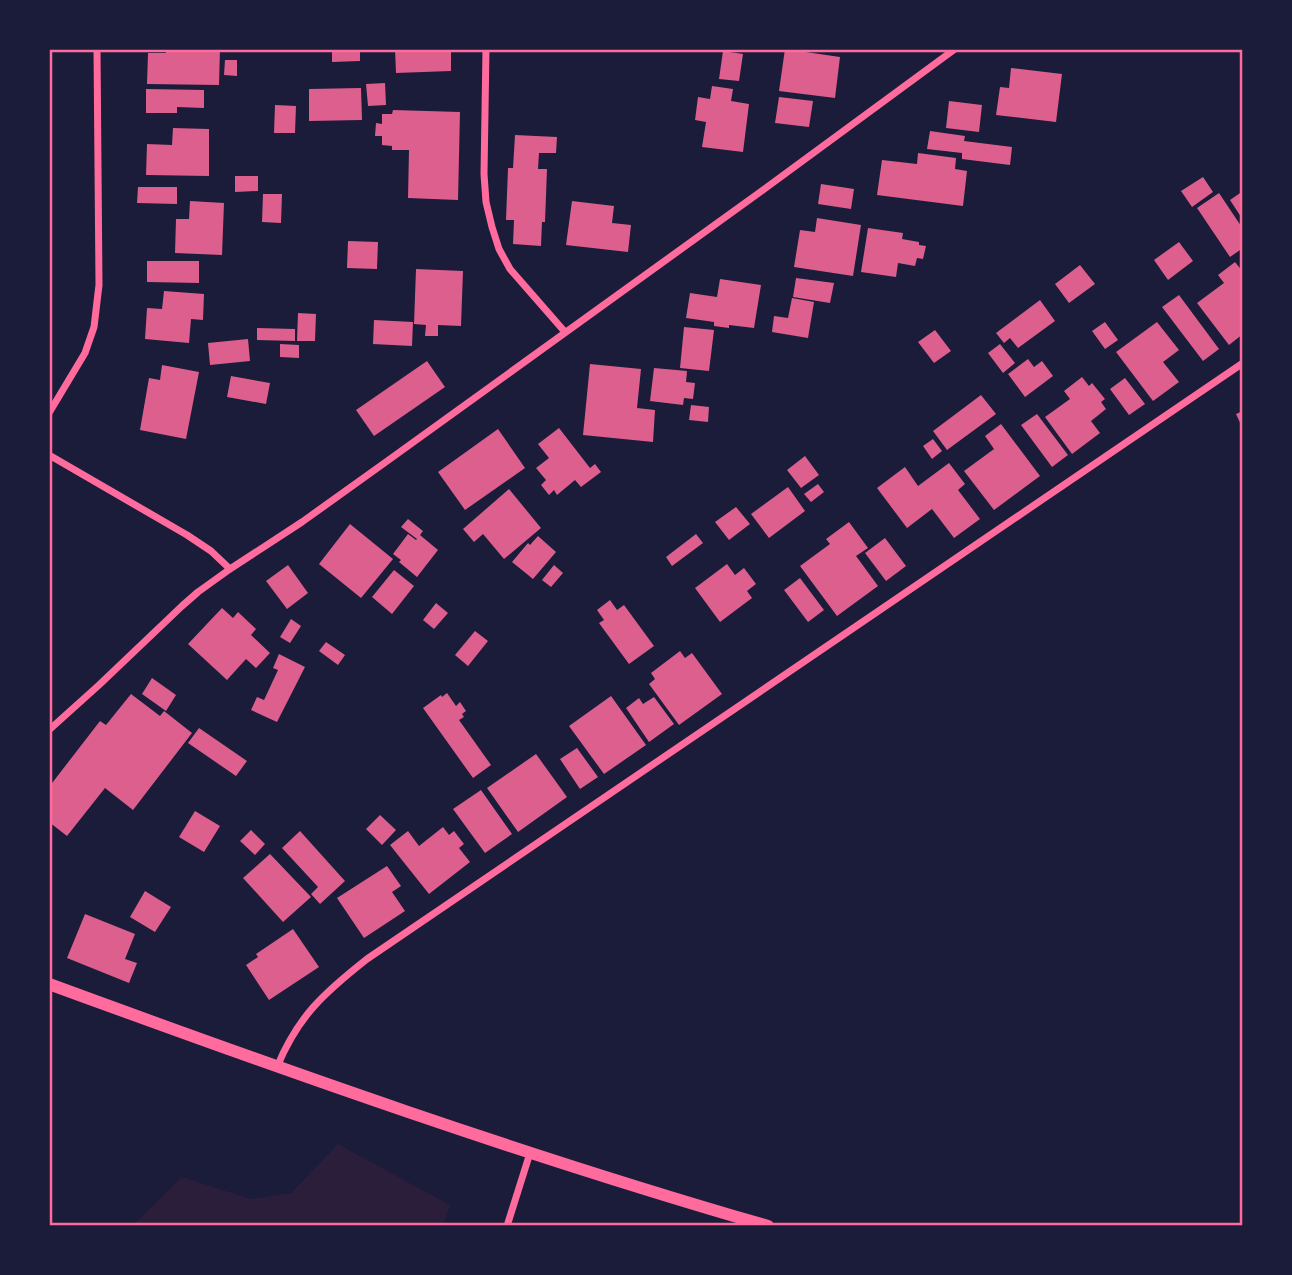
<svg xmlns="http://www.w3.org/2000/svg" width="1292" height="1275" viewBox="0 0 1292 1275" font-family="'DejaVu Sans',sans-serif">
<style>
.green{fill:#2a1e3b}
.building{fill:#dd5f8e}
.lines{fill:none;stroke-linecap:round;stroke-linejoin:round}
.minor{stroke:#ff6b9d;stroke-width:7}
.tertiary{stroke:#ff6b9d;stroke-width:12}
.neatline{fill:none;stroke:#ff6b9d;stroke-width:2.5}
</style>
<rect width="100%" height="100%" fill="#1b1b3a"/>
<path class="green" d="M338,1144L450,1205L443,1226H132L182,1177L251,1199L291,1193Z"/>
<path class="building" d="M166,49H220L219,85L147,84L148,53H166Z
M332,49H360V61L332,62Z
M395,49H451V71L396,73Z
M785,49L840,57L835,98L779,91Z
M723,51L743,54L739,81L719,79Z
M225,60H237V76L224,75Z
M1011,68L1062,74L1056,122L996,115L1000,87L1009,88Z
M385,83L386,105L368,106L366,84Z
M712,86L733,89L731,101L749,104L743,152L702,147L706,122L695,120L698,97L710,99Z
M361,88L362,120L309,121V89Z
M146,89L204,90V108L177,107V113H146Z
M779,97L813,101L809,127L775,123Z
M949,101L982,105L979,132L946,128Z
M275,105L296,106L295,133H274Z
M393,110L460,112L458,200L408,198L409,150H392V146L382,145V136H375L376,123L382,124V114H392Z
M173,128L209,129V176L146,175L147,144L172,145Z
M930,131L965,136L964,141L1012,147L1010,165L962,159V153L927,149Z
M515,135L557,137L556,153H539L538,169H547L545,222H542L541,246L513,244L514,220H506L508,168H513Z
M918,153L956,158L955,169L967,171L963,206L877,195L882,160L917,164Z
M235,176H258V191L235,192Z
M1203,177L1213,192L1192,207L1181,191Z
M821,184L854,189L851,209L818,204Z
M138,187H177V204L137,203Z
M1243,191V220L1230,200Z
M1219,193L1243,229V248L1230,257L1197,208Z
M263,194H282L281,223L262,222Z
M190,201L224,203L222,255L175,253L176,219H189Z
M572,201L614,206L612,223L631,225L628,252L566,245Z
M817,218L861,225L853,276L794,267L800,230L815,232Z
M868,228L903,233L902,239L919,242V245L926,246L923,259L917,258L915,266L898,263L896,277L861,272Z
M348,241L378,242L377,269L347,268Z
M1179,242L1193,261L1168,280L1154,260Z
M147,261H199V283L147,282Z
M1235,262L1243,272V334L1229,345L1197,303L1224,283L1218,275Z
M1080,265L1095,284L1069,303L1055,284Z
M416,269L463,271L461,326L438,325V336H425L426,325L414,324Z
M796,278L834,283L830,303L793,297Z
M720,279L761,285L754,328L729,325V328L714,326V322L686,318L690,293L717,297Z
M164,291L204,294L203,320L191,319L189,343L145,339L147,308L162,309Z
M1179,295L1219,349L1203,361L1162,307Z
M792,298L814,302L808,338L772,332L774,316L788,318Z
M1040,300L1055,321L1018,348L1010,338L1004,343L996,333Z
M298,313L316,314L315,341H297Z
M374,320L413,322L412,346L373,344Z
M1105,322L1118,340L1105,349L1092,331Z
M1157,322L1179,350L1163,362L1179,382L1153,401L1116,352Z
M684,327L714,330L709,371L680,368Z
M257,328L295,329V341L257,340Z
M935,330L951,351L934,363L918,342Z
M248,339L250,361L210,365L208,343Z
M280,344L299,345V358L280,357Z
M1000,344L1015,363L1003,373L988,353Z
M1028,359L1034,367L1042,361L1053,376L1025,397L1008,374Z
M427,361L445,387L374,436L356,410Z
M590,364L641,369L637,408L655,410L653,442L583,435Z
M162,365L199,372L186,439L140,430L149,378L160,380Z
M654,368L687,371L686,382L695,383L693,399L684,398L683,405L650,401Z
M231,376L270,383L266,404L227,397Z
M1082,377L1089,386L1092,383L1105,399L1101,402L1106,409L1091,421L1100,433L1072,454L1045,417L1070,399L1064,391Z
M1125,378L1145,404L1129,415L1110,389Z
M981,395L996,414L947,450L933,431Z
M691,405L709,407L708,422L689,420Z
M1243,411V429L1236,414Z
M1037,414L1068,455L1052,467L1021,425Z
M1001,424L1040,476L994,510L964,471L994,449L985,436Z
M559,428L590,468L595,464L601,472L581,487L575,480L557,495L554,490L549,495L541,485L546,480L536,468L549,458L538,444Z
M498,429L525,468L465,510L438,472Z
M933,439L942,451L932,459L923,446Z
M805,456L819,475L801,488L787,470Z
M949,463L965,484L958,490L980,519L954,538L932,509L907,528L877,488L905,467L918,486Z
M818,484L824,492L811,502L804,494Z
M788,487L805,511L769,538L751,514Z
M509,489L541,528L504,559L483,534L474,542L463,529Z
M736,507L750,524L729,540L715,522Z
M408,519L423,531L420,535L438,550L417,577L399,562L401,560L393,554L408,534L416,540L417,539L401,527Z
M849,522L868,548L856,556L878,586L837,616L800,566L830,544L826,539Z
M350,524L393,559L361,598L319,564Z
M696,534L703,543L672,566L666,557Z
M538,536L556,552L533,579L512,562L528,543L530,545Z
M885,538L906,566L886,581L865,553Z
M727,564L735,575L744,568L756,584L747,591L752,598L720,622L695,588Z
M288,565L308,593L287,609L266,581Z
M554,565L563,573L551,587L542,580Z
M394,570L414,586L392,614L372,597Z
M800,578L824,610L808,622L784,590Z
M610,600L617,610L624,605L654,646L629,664L599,623L604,620L597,610Z
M436,603L448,613L434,629L423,620Z
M222,608L233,618L238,612L256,629L251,635L270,653L256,668L246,659L227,680L188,644Z
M291,619L301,626L290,643L280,637Z
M475,631L488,641L468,666L455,655Z
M326,642L345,655L338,665L319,651Z
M680,651L685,658L692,653L722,694L679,725L649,684L655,679L651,673Z
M279,654L305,667L277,722L251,710L257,697L264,700L278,670L273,668Z
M152,678L176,695L166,711L142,694Z
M447,693L456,706L460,702L466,711L462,714L464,717L459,720L491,765L473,778L423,708L441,695L442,697Z
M131,694L160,716L164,711L192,733L133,810L105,788L67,836L49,822V787L100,721L106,725Z
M611,696L646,745L604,774L569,726Z
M654,697L674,724L649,742L626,708L639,698L643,704Z
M199,728L247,761L236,776L188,743Z
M577,748L598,777L580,789L560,759Z
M536,754L567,797L518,832L487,788Z
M481,790L512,834L485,853L453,809Z
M195,811L220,826L204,852L179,837Z
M380,815L396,830L382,845L366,829Z
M443,827L449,835L454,831L464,844L459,848L470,862L429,894L390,845L408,831L419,846Z
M251,830L265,844L255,855L240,841Z
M300,831L345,881L320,904L311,894L318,887L282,848Z
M270,854L311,897L283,922L243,878Z
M387,866L401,886L392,892L405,911L364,938L337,898Z
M145,891L171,907L155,932L130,917Z
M85,914L135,934L125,959L137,963L129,983L67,958Z
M293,929L319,967L269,1000L246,965L258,957L256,954Z"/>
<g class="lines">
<path class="minor" d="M486,49L484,174L486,202L492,227L499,249L510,269L565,332
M49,413L85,353L94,327L99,285L97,49
M49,455L187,535L211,551L230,569
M49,730L99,685L182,606L198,592L230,569L302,522L390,459L763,190L955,49
M277,1067C298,1016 324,993 367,959L1243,363
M507,1226L530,1153"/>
<path class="tertiary" d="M49,984C286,1071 525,1156 768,1226"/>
</g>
<rect width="1292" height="1275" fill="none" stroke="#1b1b3a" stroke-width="102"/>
<rect x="51" y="51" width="1190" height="1173" class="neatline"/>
</svg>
